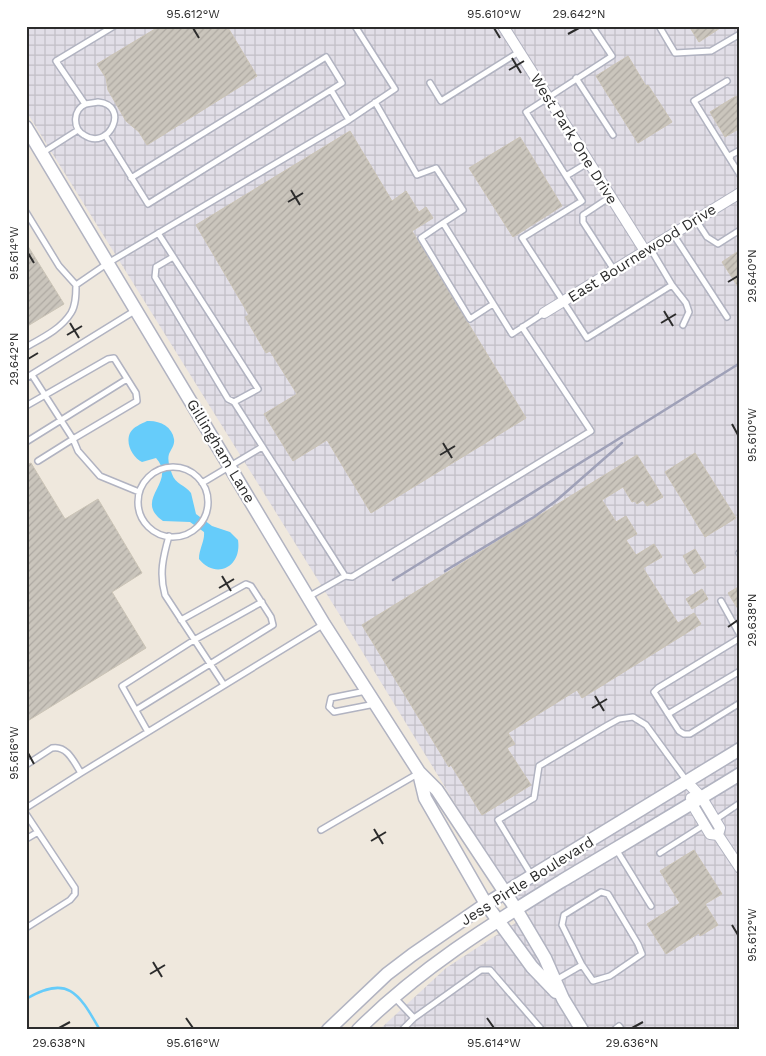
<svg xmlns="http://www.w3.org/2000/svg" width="766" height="1056" viewBox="0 0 766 1056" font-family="'Work Sans',sans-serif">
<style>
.industrial{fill:url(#industrial-grid)}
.water{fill:#66ccfa}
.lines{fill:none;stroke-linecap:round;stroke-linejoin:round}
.stream{stroke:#66ccfa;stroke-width:2.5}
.building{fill:url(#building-hatch);stroke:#cbc4b6}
.service-casing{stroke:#b1b3c1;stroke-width:8}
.minor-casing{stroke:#b1b3c1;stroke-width:12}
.tertiary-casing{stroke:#b1b3c1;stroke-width:15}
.service{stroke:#fff;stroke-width:5}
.minor{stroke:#fff;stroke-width:10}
.tertiary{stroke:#fff;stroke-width:12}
.rail{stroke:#9fa1b8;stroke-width:2.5}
.ticks{fill:none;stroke:#2c2c2c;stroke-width:2}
.labels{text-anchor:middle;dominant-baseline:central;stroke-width:4.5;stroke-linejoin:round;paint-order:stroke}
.street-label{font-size:15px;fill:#2c2c2c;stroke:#fff}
.neatline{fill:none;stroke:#2c2c2c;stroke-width:2}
.ticks-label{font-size:12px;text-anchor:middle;fill:#2c2c2c}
</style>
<defs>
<pattern id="industrial-grid" width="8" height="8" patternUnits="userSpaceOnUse" patternTransform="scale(1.25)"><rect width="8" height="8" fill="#e1dee7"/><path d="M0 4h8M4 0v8" fill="none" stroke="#c1bfc6"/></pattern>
<pattern id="building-hatch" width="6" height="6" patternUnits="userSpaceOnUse" patternTransform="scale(1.25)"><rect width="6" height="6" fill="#cac5bc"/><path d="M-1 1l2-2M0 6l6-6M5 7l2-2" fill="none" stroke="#aea9a2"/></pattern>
</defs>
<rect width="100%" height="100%" fill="#efe8dd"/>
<path class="industrial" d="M26,26H740V1030H379L446,968L529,914L497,872L341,617L26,111Z"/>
<path class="water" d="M147,421C159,420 172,426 174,439C175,445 171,449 169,454C167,460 170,468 172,474C175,484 185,485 191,493L196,514L212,526L230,532L238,540C242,567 216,580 199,559C199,549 205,541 204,532L190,522L163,521C132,499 178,483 156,458L142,462C133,458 125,444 130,433C133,427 141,424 147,421Z"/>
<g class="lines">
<path class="stream" d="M26,999C69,974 79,994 100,1030"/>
</g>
<path class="building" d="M160,26H227L257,76L147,145L139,132L126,121L108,90L106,78L97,64Z
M689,26H723L699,42Z
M628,56L646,86L648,85L672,122L638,143L596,76Z
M736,96L740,101V128L725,137L710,112Z
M350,131L392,201L406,191L419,212L426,207L433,218L412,231L526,418L371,513L327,440L293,461L264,414L297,394L270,351L266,353L245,317L249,315L196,225Z
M520,137L562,206L513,237L469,168Z
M26,243L64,304L26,327Z
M740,250V290L722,262Z
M695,453L736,518L705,537L665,472Z
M637,455L663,497L647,506L643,500L637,504L635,501L632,502L623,487L602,500L616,522L626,516L637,534L626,540L636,555L654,544L662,557L643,568L678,623L694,613L701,624L582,698L577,690L508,733L515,744L507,748L531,785L482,815L451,765L449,767L362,625Z
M31,463L65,519L98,499L142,573L112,592L146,648L26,722V465Z
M695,549L706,567L694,574L683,556Z
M740,586V612L728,593Z
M702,589L708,599L692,609L686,599Z
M694,850L722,894L705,904L718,925L700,936L699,933L666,954L647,924L680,903L660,871Z"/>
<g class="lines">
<defs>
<path id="service" d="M659,26L675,53L711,51L740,34
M576,78L613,135
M727,81L694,101L730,159
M430,83L441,101L519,52
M98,102C131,105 109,152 84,135C72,128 73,109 86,104C90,103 94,103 98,102Z
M375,102L417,175L436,168L463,210L443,223L512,334L544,313
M85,104L56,61L114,26
M105,135L148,204L331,90L349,120L395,89L355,26
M740,150L731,155L730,159L740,175
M42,153L78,130
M589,162L566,176L526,112L612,56L592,26
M566,176L582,201L522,238L587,338L672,285L650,248
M131,178L326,57L342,83L331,90
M610,197L583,215V222L614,270
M26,212L59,266L76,285
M696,220L707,237L718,244L740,230
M443,223L421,238L470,319L493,304
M158,233L258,389L234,402L345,576
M673,234L727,317
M173,257L156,267L155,277L228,399L234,402
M672,285L686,303L689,312L683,325
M26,347C42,338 61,329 71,313C76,305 76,294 76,285L108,263L349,120
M32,375L73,439L38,461
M26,378L136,310
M26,406L108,359L114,358L136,393L137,401L73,439L78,451L100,476L139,492
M26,442L127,379
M138 502a35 35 0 1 1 70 0a35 35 0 1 1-70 0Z
M202,483L262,447
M169,536C163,557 159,574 165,595L224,685
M739,553L740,552
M308,597L345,576L352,577L591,431L522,327
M721,601L740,635
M740,638L658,688L654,692L679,731L684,734H690L740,703
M366,691L331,698L329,707L334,712L375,704
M136,710L273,625L271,617L251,586L246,584L181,620
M668,714L740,671
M148,732L122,686L194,640L262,602
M26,765L52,748C67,745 74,762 81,773
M26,808L81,773L324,624
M26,814L75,888V894L70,900L26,928
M715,820L740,803
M321,830L419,773
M26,839L38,832
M616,849L651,906
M660,853L704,825
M532,876L498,820L534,798L539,766L608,725L619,719L633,717L646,725L686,780
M556,980L582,965L593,981L610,976L642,954L638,944L608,894L601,892L564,915L562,925L582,965
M395,998L414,1018L481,970H490L542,1030
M402,1030L414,1018
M614,1030L619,1026L622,1030"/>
<path id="minor" d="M503,26L645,251
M544,313L740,193
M687,782L702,798L720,828L718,835L740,868
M691,798L692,804L710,834L718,835"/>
<path id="tertiary" d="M26,127L324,624L419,772L437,790L516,909L545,958L563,999L582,1030
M419,773L425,798L486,904L532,967L556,992
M328,1030L387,974L412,955L486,904L740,749
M358,1030C418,970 488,926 560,882C620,846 680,811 740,774"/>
</defs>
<use href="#service" class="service-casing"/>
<use href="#minor" class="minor-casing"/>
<use href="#tertiary" class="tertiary-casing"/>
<use href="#service" class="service"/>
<use href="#minor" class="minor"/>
<use href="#tertiary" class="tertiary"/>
<path class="rail" d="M445,571L534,517L557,500L622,443
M393,580L740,363"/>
</g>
<path class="ticks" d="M193,28L199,38M494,28L500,38M568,34L579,28M512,58L521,73M509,70L524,61M291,190L300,205M288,202L303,193M28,253L34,263M728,282L738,276M664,311L673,326M70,323L79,338M661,323L676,314M67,335L82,326M28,359L38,353M732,424L738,435M443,443L452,458M440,455L455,446M222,576L231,591M219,588L234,579M728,627L738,620M595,696L604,711M592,708L607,699M28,753L34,764M374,829L383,844M371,841L386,832M732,925L738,935M153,962L162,977M150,974L165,965M186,1018L193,1028M487,1018L494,1028M59,1028L70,1022M632,1028L643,1022"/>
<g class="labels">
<g class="street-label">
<text transform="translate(574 139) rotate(58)">West Park One Drive</text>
<text transform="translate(642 253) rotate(-32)">East Bournewood Drive</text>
<text transform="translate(221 451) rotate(59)">Gillingham Lane</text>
<text transform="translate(527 881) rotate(-32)">Jess Pirtle Boulevard</text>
</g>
</g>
<rect width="766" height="1056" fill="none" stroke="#ffffff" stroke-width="55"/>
<rect x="28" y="28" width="710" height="1000" class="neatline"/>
<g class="ticks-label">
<text x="193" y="18">95.612°W</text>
<text x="494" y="18">95.610°W</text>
<text x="579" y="18">29.642°N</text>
<text transform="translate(14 253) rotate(-90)" y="4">95.614°W</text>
<text transform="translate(752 276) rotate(-90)" y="4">29.640°N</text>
<text transform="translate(14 359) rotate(-90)" y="4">29.642°N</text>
<text transform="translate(752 435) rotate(-90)" y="4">95.610°W</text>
<text transform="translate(752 620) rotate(-90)" y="4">29.638°N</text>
<text transform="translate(14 753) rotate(-90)" y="4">95.616°W</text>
<text transform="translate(752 935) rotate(-90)" y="4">95.612°W</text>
<text x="59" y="1047">29.638°N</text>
<text x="193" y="1047">95.616°W</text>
<text x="494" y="1047">95.614°W</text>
<text x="632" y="1047">29.636°N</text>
</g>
</svg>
